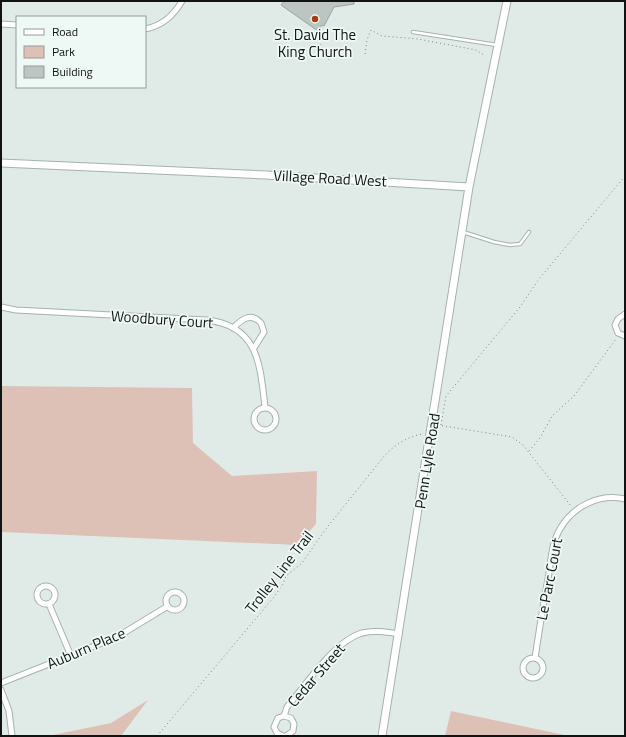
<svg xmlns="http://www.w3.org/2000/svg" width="626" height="737" viewBox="0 0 626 737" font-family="'Titillium Web',sans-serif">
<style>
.green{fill:#ddc1b7}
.building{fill:#bcc5c2;stroke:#9aa4a0}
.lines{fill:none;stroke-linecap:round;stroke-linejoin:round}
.lane-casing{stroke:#a7b1ae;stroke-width:4.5}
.street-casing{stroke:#a7b1ae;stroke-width:7}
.secondary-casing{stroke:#a7b1ae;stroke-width:9}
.path{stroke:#7c8381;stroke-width:1;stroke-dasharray:1 3;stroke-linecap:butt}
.lane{stroke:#fff;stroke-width:2.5}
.street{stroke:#fff;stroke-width:5}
.secondary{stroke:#fff;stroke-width:7}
.poi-dot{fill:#a33d13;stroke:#eef8f5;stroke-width:1.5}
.labels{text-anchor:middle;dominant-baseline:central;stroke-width:3.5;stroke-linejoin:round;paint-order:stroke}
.poi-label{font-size:15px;fill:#101312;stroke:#eef8f5}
.street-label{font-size:15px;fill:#101312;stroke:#eef8f5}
</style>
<rect width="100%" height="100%" fill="#e0ebe7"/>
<path class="green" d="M1,386L192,388L193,443L232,476L317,471L316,524L297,545L1,532Z
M148,700L121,736H48L111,723Z
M451,711L569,736H445Z"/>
<path class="building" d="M284,1H354V4L334,7L324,26L322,25L318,31L281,5Z"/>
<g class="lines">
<defs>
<path id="lane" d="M413,32L497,45
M463,232L494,242L510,245L520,244L529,232"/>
<path id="street" d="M1,24L17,25
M145,29C162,26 174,15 182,1
M1,307L16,310L207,320C259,326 260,365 265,407
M625,314L618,319L615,325L618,333L625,336
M233,328C242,319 251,312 261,323L264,332L254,348
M254 419a11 11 0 1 1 22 0a11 11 0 1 1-22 0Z
M37 595a9 9 0 1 1 18 0a9 9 0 1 1-18 0Z
M166 601a9 9 0 1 1 18 0a9 9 0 1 1-18 0Z
M49,604L71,656
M523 668a10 10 0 1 1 20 0a10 10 0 1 1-20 0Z
M535,658C539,632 543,605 548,579C551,562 551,544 560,529C573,506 600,493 625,499
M1,683L117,637L168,606
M1,690L9,711L12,736
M284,716L287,707C306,685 334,641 362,633C374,630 386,632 399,634
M283,736L277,733L274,727L278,718L284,716L291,718L294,724L293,731L286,736"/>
<path id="secondary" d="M1,163L266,175L469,187
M382,736L469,187L507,1"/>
</defs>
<use href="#lane" class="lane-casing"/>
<use href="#street" class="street-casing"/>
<use href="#secondary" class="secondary-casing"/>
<path class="path" d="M320,44L322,49L328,53L327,59H330
M365,54L367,40L371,30L382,36L418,39L476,50L484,55
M438,425L512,437L523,445L571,506
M441,425L446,396L520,307L539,279L625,176
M529,451L540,438L552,416L574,396L616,339
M157,736L274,597L283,584L286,576L302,563L325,530L385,455C395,445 408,436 423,434"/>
<use href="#lane" class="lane"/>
<use href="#street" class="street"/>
<use href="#secondary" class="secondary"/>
</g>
<circle class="poi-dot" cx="315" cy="19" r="4"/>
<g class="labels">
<g class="poi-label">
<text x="315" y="34">St. David The<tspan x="315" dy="17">King Church</tspan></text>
</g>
<g class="street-label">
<text transform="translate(330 178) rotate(3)">Village Road West</text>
<text transform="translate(162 319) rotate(4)">Woodbury Court</text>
<text transform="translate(427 461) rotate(-81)">Penn Lyle Road</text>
<text transform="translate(279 572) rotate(-52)">Trolley Line Trail</text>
<text transform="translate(549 579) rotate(-79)">Le Parc Court</text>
<text transform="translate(86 648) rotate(-23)">Auburn Place</text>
<text transform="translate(316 675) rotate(-49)">Cedar Street</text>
</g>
</g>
<rect width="626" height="737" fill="none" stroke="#101312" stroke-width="4"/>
<rect x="16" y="16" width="130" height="72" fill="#eef8f5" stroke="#959c9a"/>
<rect x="24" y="29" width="20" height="6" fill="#ffffff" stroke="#959c9a"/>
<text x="52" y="36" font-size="12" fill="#101312">Road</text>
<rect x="24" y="46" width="20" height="12" fill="#ddc1b7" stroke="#959c9a"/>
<text x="52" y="56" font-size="12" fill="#101312">Park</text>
<rect x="24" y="66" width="20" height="12" fill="#bcc5c2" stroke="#959c9a"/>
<text x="52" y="76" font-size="12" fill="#101312">Building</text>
</svg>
